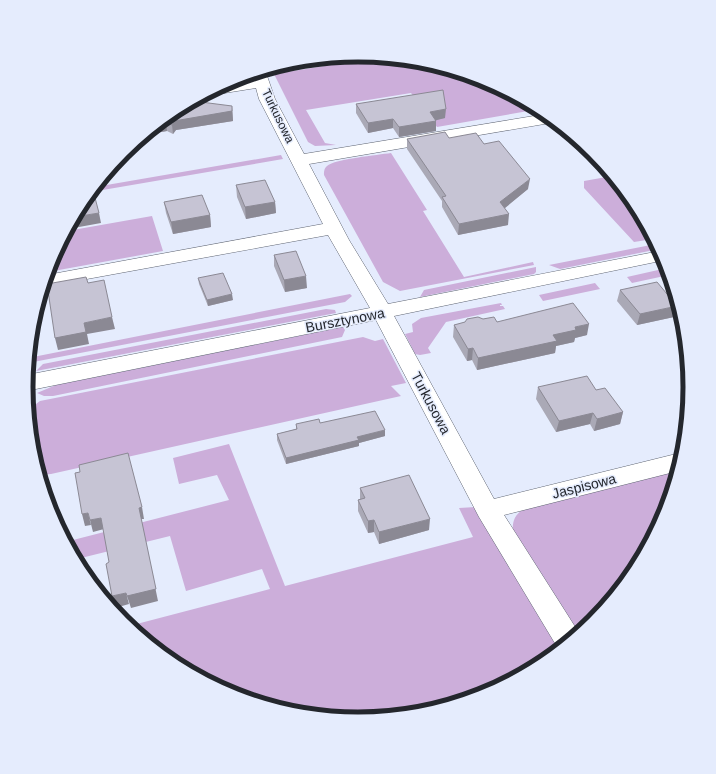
<svg xmlns="http://www.w3.org/2000/svg" width="716" height="774" viewBox="0 0 716 774" font-family="Helvetica,sans-serif">
<style>
.green{fill:#ccaeda}
.lines{fill:none;stroke-linecap:round;stroke-linejoin:round}
.street-casing{stroke:#5f6572;stroke-width:1}
.street{fill:#fff;fill-rule:evenodd}
.wall{fill:#aaa9b6}
.shaded-wall{fill:#8b8994}
.building{fill:#c6c4d4;stroke:#8b8994}
.labels{text-anchor:middle;dominant-baseline:central;stroke-width:3;stroke-linejoin:round;paint-order:stroke}
.far-street-label{font-size:12px;fill:#24272d;stroke:#e5ecfd}
.street-label{font-size:14px;fill:#24272d;stroke:#e5ecfd}
.rim{fill:none;stroke:#24272d;stroke-width:5}
</style>
<rect width="100%" height="100%" fill="#e5ecfd"/>
<path class="green" d="M382,57L423,61L485,80L514,96L528,111L437,127L411,93L306,110L325,143L336,145L315,146L308,142L274,74Z
M391,153L427,210L423,211L464,277L533,262L534,265L400,291L383,282L324,175C324,171 324,169 327,166C335,159 378,155 391,153Z
M281,155L283,159L91,192L95,187Z
M612,176L634,203L653,239L634,242L584,188V181Z
M152,216L163,251L48,272L51,260L67,231Z
M656,244L659,249L560,269L549,265Z
M536,267V272L534,274L420,297L424,290Z
M667,268L669,275L632,283L627,277Z
M595,283L600,289L543,301L539,295Z
M350,294L352,296L345,302L28,363L29,354H32L33,357Z
M501,303L502,305H500V306H503L505,309L446,322L428,348L431,353L420,355L415,354L405,334L413,332L412,324L421,318Z
M326,309L335,310L336,313L36,371L43,364Z
M343,327L345,330L342,337L53,396H44L37,393L56,385Z
M363,337L375,341L383,339L406,383L391,386L401,396L51,474L39,475L32,452L28,410L40,401Z
M229,444L285,586L473,537L459,508L476,507L560,648L542,663L485,694L423,713L358,719L293,713L231,694L173,663L129,626L270,589L262,569L186,591L170,536L81,558L73,540L229,500L217,475L179,484L173,458Z
M678,469L665,514L634,572L593,622L577,634L513,533C512,522 514,516 523,509Z"/>
<g class="lines">
<defs>
<path id="street" d="M265,70L275,99L304,154L546,114L556,122L309,164L349,240L388,304L660,251L665,260L394,316L494,499L680,453L683,454L678,471L504,515L579,633L559,650L479,517L376,320L26,391L27,375L370,308L328,235L43,287L47,275L323,224L259,99L256,88L212,95L207,93L225,83L253,79L252,74Z"/>
</defs>
<use href="#street" class="street-casing"/>
<use href="#street" class="street"/>
</g>
<path class="wall" d="M356,104L445,118L436,120V131L399,137L393,128L368,133L356,113Z
M232,106L233,121L176,130L173,134L167,131L144,135L174,111Z
M449,138L528,189L504,208L508,225L458,235L442,207V201L407,149V139Z
M236,185L275,202L276,213L246,219L237,197Z
M164,202L210,215L211,227L173,234L166,213Z
M274,255L307,288L285,292L274,266Z
M198,278L233,300L208,306L199,284Z
M620,290L674,317L637,325L617,301Z
M483,319L497,322L587,335L575,338L574,342L556,346L555,353L477,370L472,360L467,361L453,337L454,325Z
M538,387L596,390L623,412L620,424L594,431L590,424L556,432L536,399Z
M320,423L385,436L359,443V446L286,464L277,440V434L296,429V424Z
M360,488L429,530L379,544L374,532L368,533L358,511V500L360,499Z"/>
<path class="shaded-wall" d="M343,56L287,65V63L293,61Z
M232,106L233,121L176,130L173,134L172,125L174,121Z
M446,109L445,118L429,122L430,112Z
M393,119V128L368,133V123Z
M436,121V131L399,137V127Z
M166,122L167,131L144,135L159,123Z
M530,179L528,189L499,213L500,202Z
M275,202L276,213L246,219L245,207Z
M99,213L101,223L68,229L74,217Z
M509,214L508,225L458,235L459,224Z
M210,215L211,227L173,234L171,222Z
M306,276L307,288L285,292L284,280Z
M232,294L233,300L208,306L207,300Z
M677,306L674,317L637,325L640,314Z
M112,317L115,329L87,334L89,344L58,350L55,338L84,323Z
M589,324L587,335L575,338L574,342L556,346L555,353L477,370L478,358L553,335L575,327Z
M473,348L472,360L467,361L468,349Z
M623,412L620,424L594,431L597,419Z
M593,413L590,424L556,432L559,421Z
M385,430V436L359,443V446L286,464V458L357,437Z
M142,507L144,519H141L158,601L131,608L127,596L139,508Z
M88,513L91,525L85,526L82,514Z
M101,518L104,529L93,532L90,520Z
M430,519L429,530L379,544V532Z
M374,520V532L368,533V521Z
M126,593L129,604L115,608L112,596Z"/>
<path class="building" d="M443,90L446,109L430,112L436,121L399,127L393,119L368,123L356,104Z
M193,101L232,106V111L174,121L172,125L166,122L159,123L174,111Z
M445,132L449,138L476,133L484,144L499,141L530,179L500,202L509,214L459,224L442,197L446,196L407,139Z
M265,180L275,202L245,207L236,185Z
M93,190L99,213L74,217L82,202Z
M202,195L210,215L171,222L164,202Z
M296,251L306,276L284,280L274,255Z
M223,273L232,294L207,300L198,278Z
M86,277L88,283L104,280L112,317L84,323L86,332L55,338L47,284Z
M657,282L677,306L640,314L620,290Z
M573,303L589,324L575,327L576,330L553,335L557,341L478,358L473,348L468,349L454,325L465,322L467,319L478,317L483,319L494,317L497,322Z
M587,376L596,390L605,388L623,412L597,419L593,413L559,421L538,387Z
M375,411L385,430L357,437L359,440L286,458L277,434L297,429L296,424L319,419L320,423Z
M128,453L142,507L139,508L156,589L127,596L126,593L112,596L106,564L109,562L101,518L90,520L88,513L82,514L75,473L80,472L79,465Z
M409,475L430,519L379,532L374,520L368,521L358,500L365,498L360,488Z"/>
<g class="labels">
<g class="far-street-label">
<text transform="translate(278 116) rotate(64)">Turkusowa</text>
</g>
<g class="street-label">
<text transform="translate(345 320) rotate(-11)">Bursztynowa</text>
<text transform="translate(431 403) rotate(62)">Turkusowa</text>
<text transform="translate(584 486) rotate(-14)">Jaspisowa</text>
</g>
</g>
<path d="M0 0H716V774H0ZM33 387a325 325 0 1 1 650 0a325 325 0 1 1-650 0Z" fill="#e5ecfd" fill-rule="evenodd"/>
<path class="rim" d="M33 387a325 325 0 1 1 650 0a325 325 0 1 1-650 0Z"/>
</svg>
